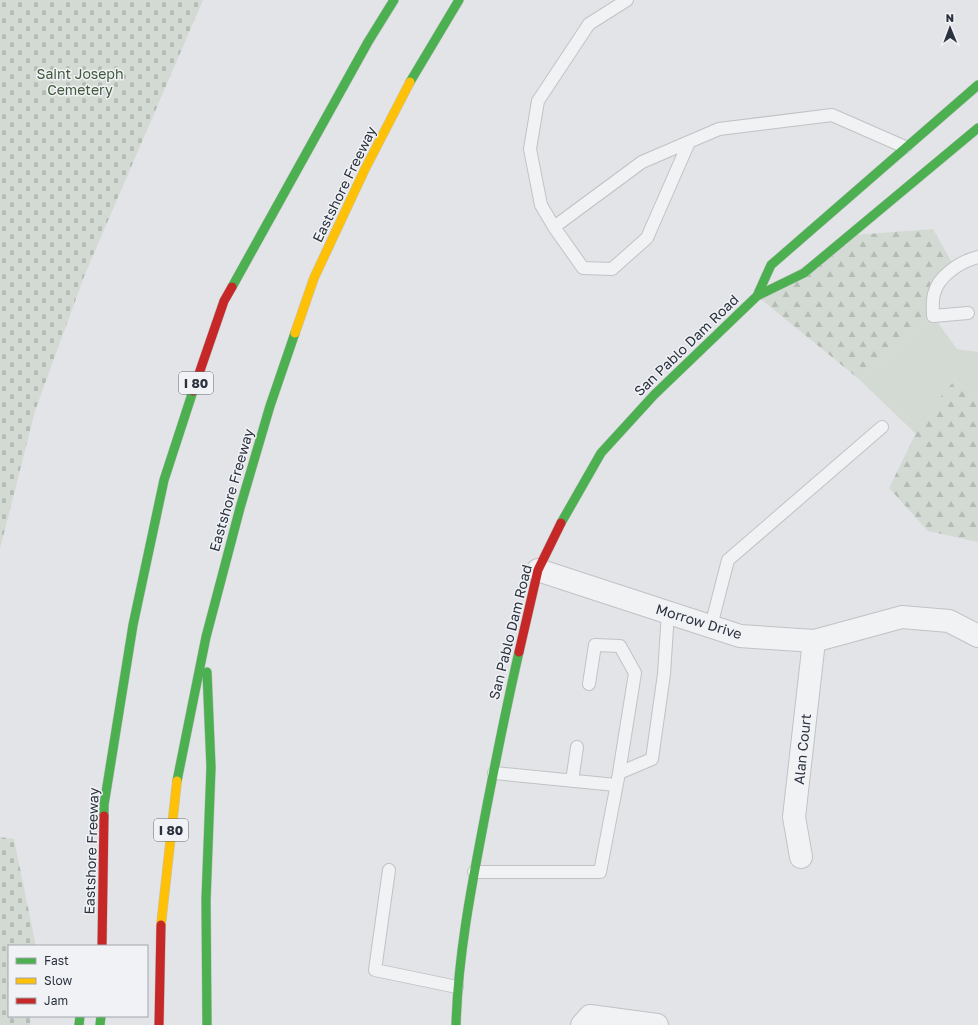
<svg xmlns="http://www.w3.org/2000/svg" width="978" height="1025" viewBox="0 0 978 1025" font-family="'Golos Text',sans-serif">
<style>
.grass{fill:#d3dad3}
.forest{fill:url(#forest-firs)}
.cemetery{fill:url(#cemetery-stones)}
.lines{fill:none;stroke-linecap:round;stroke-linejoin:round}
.lane-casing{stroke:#c1c2c5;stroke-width:14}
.street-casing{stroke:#c1c2c5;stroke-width:24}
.fast-casing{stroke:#bfc1c4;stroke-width:10}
.slow-casing{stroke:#bfc1c4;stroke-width:10}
.jam-casing{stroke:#bfc1c4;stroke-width:10}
.lane{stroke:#f1f2f4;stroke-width:12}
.street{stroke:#f1f2f4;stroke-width:22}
.fast{stroke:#4caf50;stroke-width:9}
.slow{stroke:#ffc107;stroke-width:9}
.jam{stroke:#c62828;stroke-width:9}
.labels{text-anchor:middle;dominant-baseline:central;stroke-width:3;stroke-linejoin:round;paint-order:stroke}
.shield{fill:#f0f2f6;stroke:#666c75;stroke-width:1}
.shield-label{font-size:13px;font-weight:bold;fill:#2b323e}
.park-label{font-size:14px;fill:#3f5939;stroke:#f0f2f6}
.street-label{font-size:14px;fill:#2b323e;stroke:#f0f2f6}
</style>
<defs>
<pattern id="forest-firs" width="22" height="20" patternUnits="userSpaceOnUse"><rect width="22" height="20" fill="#d3dad3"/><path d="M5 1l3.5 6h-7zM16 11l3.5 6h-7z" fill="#b5bcb6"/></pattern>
<pattern id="cemetery-stones" width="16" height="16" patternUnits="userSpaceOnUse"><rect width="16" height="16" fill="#d3dad3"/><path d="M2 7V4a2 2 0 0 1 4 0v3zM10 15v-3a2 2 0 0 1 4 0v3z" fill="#b5bcb6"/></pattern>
</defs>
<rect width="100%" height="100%" fill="#e2e4e7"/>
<path class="grass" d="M933,316L957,349L978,352V400L955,380L916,434L860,380Z"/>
<path class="forest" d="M933,229L955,268L939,280L933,316L860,380L757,296L853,235Z
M955,380L978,400V542L928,531L889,488L924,417Z"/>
<path class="cemetery" d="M0,0H203L85,274L35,411L0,549Z
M0,837L14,839L35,942V946H9V1016H30V1025H0Z"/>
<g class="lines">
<defs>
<path id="lane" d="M627,0L589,24L538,101L530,149L541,205L554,227L642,162L719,129L832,115L905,147
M554,227L583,268L612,269L647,238L689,142
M968,313L933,316C933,309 932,301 934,294C938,276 961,261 978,257
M711,626L728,560L882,427
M589,684L595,645L620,646L635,673L619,773
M494,773L616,785
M572,781L577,747
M389,870L375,970L457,987
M474,872H600L619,773L652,759L664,674L668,612"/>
<path id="street" d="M538,570L740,636L814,641L902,617L949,621L978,636
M801,857L794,817L814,641
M582,1025L590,1016L657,1025"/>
<path id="fast" d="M410,82L459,0
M232,287L368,42L394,0
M757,296L771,265L978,85
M561,523L601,453L654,395L757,296L804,273L978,128
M207,672L211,767L206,900L207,1025
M177,781L206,637L240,508L270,406L295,333
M104,816V805L133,625L164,480L193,391
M79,1025L80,1016
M100,1025L101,1016
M456,1025C458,956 471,889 484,821C495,764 506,708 519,652"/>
<path id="slow" d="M295,333L314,278L365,169L410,82
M161,925L177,781"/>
<path id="jam" d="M193,391L224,301L232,287
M519,652L538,570L561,523
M102,946L104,816
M159,1025L161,925"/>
</defs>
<use href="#lane" class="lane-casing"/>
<use href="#street" class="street-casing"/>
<use href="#fast" class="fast-casing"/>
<use href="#slow" class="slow-casing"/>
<use href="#jam" class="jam-casing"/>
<use href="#lane" class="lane"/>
<use href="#street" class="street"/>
<use href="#fast" class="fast"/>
<use href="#slow" class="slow"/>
<use href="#jam" class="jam"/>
</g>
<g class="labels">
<g class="shield">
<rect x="179" y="372" width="34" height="22" rx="3"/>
<rect x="154" y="819" width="34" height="22" rx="3"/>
</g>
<g class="shield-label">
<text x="196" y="383">I 80</text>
<text x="171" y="830">I 80</text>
</g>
<g class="park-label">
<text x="80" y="73">Saint Joseph<tspan x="80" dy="16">Cemetery</tspan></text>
</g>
<g class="street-label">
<text transform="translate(344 184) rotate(-64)">Eastshore Freeway</text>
<text transform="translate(686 345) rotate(-44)">San Pablo Dam Road</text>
<text transform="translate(231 490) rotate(-74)">Eastshore Freeway</text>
<text transform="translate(699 621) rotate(17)">Morrow Drive</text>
<text transform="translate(510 632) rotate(-76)">San Pablo Dam Road</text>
<text transform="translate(802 749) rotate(-84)">Alan Court</text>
<text transform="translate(91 851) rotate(-88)">Eastshore Freeway</text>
</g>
</g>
<rect x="8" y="945" width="140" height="72" fill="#f0f2f6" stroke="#a1a5ac"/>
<rect x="16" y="958" width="20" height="6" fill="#4caf50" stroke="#a1a5ac"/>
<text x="44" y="965" font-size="12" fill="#2b323e">Fast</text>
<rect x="16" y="978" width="20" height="6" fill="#ffc107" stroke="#a1a5ac"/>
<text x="44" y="985" font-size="12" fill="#2b323e">Slow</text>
<rect x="16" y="998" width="20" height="6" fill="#c62828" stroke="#a1a5ac"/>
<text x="44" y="1005" font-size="12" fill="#2b323e">Jam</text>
<g transform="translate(950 28) rotate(359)" stroke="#f0f2f6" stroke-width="3" paint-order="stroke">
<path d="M0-3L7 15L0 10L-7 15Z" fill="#2b323e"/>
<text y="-6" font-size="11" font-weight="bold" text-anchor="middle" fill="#2b323e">N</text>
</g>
</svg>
